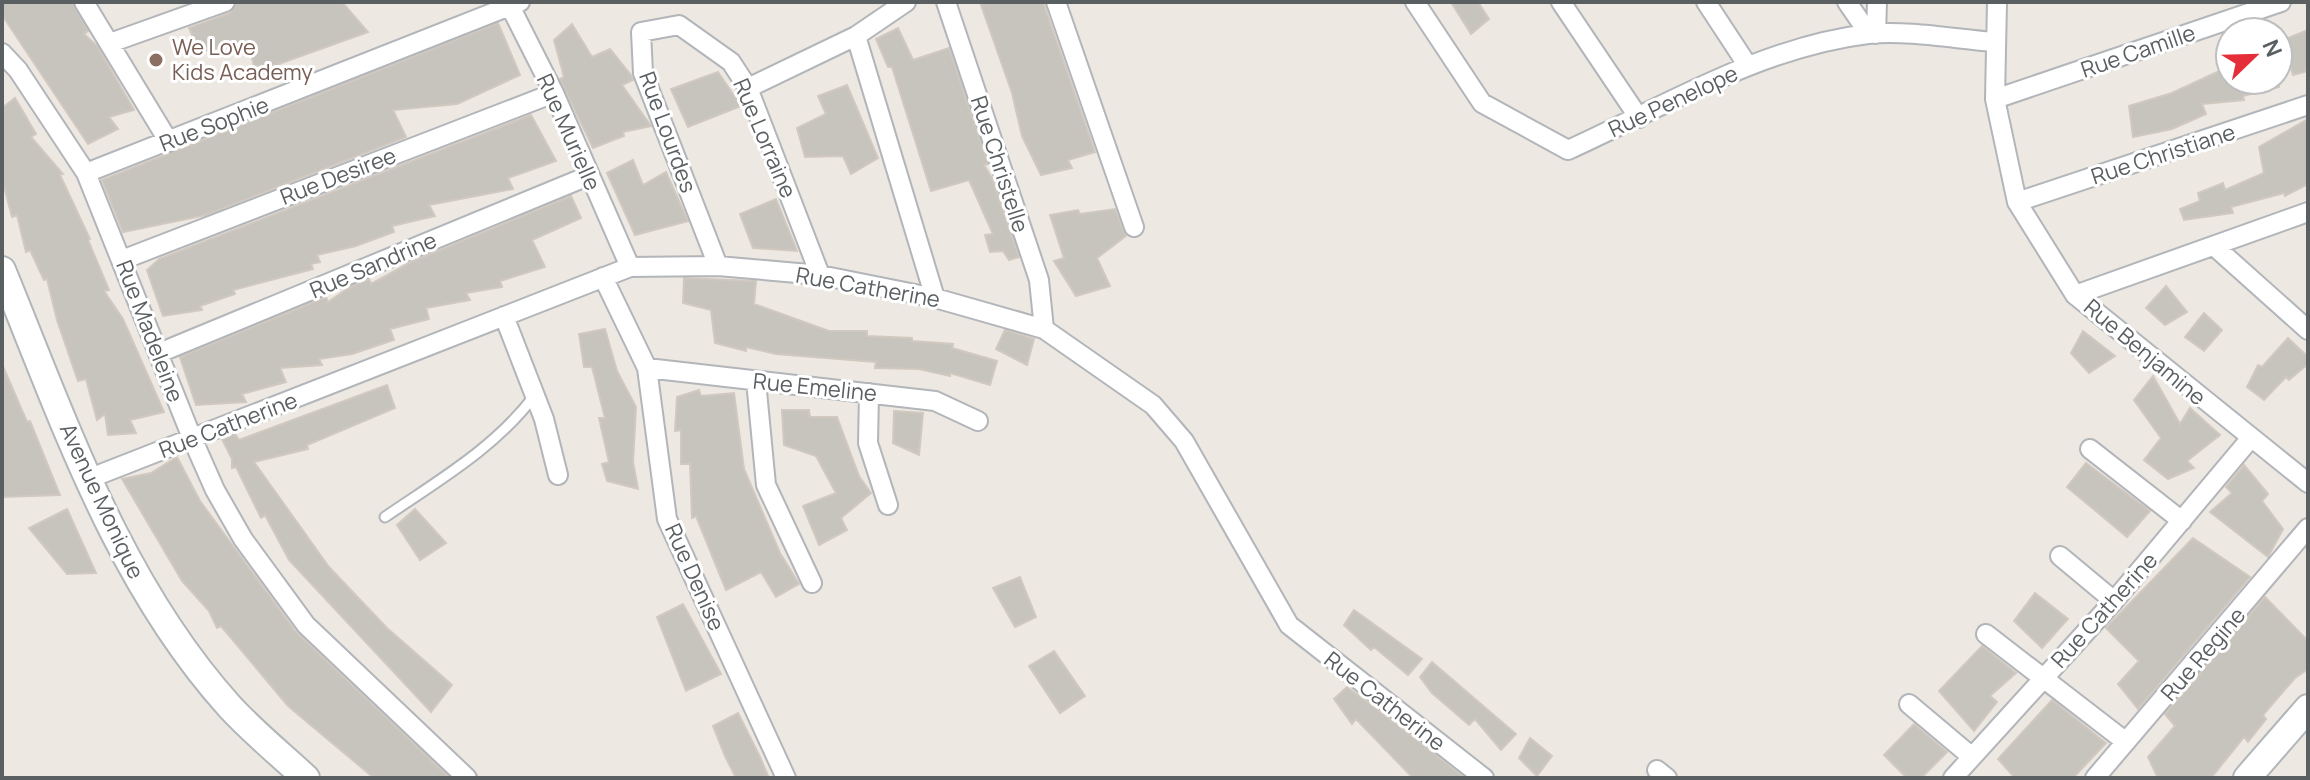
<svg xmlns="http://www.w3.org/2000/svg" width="2310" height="780" viewBox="0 0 2310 780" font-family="Manrope,sans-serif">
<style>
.building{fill:#c7c3bd;stroke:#d1c9c0;stroke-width:2}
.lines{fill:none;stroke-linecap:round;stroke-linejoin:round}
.lane-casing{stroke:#b2b5b9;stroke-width:13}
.street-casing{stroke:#b2b5b9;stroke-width:22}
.secondary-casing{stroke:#b1b6b9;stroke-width:30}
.lane{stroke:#fff;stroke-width:9}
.street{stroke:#fff;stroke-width:18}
.secondary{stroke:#fff;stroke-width:26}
.education-dot{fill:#8d6e63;stroke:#fff;stroke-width:3}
.labels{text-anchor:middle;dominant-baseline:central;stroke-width:6;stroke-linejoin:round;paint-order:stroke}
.education-label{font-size:22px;fill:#785e54;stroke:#fff;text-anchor:start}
.street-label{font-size:22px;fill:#5a5f62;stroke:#fff}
</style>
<rect width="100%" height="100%" fill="#ede8e1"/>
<path class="building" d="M2,2H72L88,31L84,34L97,46L134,110L109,117L118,129L88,144L2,15Z
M237,2H342L368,32L276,65L254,66L248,42L200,52L189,28L230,13Z
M980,2H1043L1095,152L1068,160L1072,168L1041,175L1022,136L1012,93Z
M1451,2H1478L1489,19L1471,34Z
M498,23L520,75L457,104L393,110L406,137L206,215L123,232L102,180Z
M572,24L592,57L610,49L631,75L633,80L622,85L651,126L623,132L624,136L593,148L560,79L564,77L554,40Z
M898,28L913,60L949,48L988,164L984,165L992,178L1019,257L1009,260L1003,251L990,252L985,235L993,234L969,180L931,191L892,67H888L876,39Z
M2308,30V71L2293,75L2283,40Z
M2230,66V80H2278L2279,87L2243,96L2244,100L2202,104L2206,114L2172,129L2133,137L2129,106L2172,93Z
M718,72L741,106L688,127L671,89Z
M847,85L878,158L851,174L843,156L805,157L797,128L826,114L818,96Z
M15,98L36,134L31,137L63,174L60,175L90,239L88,240L109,290L104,291L123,319L164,412L130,420L136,433L108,435L105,414L97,420L86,379L78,381L57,320L47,279L44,280L30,250L26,252L17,215L12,217L2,179V108Z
M531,115L556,161L508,178L513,189L429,205L435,216L392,226L394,232L356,246L317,255L320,262L311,264L313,269L233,290L235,294L200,306L202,310L163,316L147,270L159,259Z
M2308,119V184L2285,196L2284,193L2231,207L2233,213L2184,220L2180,209L2200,201L2198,193L2223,183L2225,190L2264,173L2259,147Z
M633,160L643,185L666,172L688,221L635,235L607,173Z
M571,196L581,218L532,240L545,267L500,281L502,287L466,293L470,300L426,308L429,319L390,329L394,340L352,354L319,359L322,365L280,368L286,382L242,394L246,402L196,405L180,357L326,297L328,302L350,287L369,279L371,284L411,262Z
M776,199L797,251L753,248L740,214Z
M1115,209L1126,236L1097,258L1110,286L1076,296L1054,261L1064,258L1050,215L1078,210L1080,214Z
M684,278L756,281L754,304L829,331H867V336L912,338V341L953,344L952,348L997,361L990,385L950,373V376L919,369L875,368L876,362L776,354L746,347V351L715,343L711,310L683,303Z
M2166,286L2187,312L2165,325L2146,308Z
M2204,313L2222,330L2204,351L2185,337Z
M605,329L617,371L636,407L633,462L638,489L607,481L602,464L609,462L599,418H605L592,367H584L579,334Z
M1005,330L1034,339L1027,365L996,349Z
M2083,331L2115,356L2089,373L2071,353Z
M2288,338L2308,357V364L2289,380L2286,377L2264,400L2247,387L2258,365L2262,367Z
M2,364L27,422L30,421L60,495L2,497Z
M2153,376L2180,424L2190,408L2220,435L2187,461L2194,468L2168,479L2144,460L2161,438L2134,400Z
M387,385L395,408L307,445L308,449L254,462L329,567L387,628L452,685L431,712L289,560L265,515L261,518L236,467L232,468V459L222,439L235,434L239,440Z
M699,390L701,396L734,393L744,469L780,553L799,584L776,597L761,572L726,590L696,516L692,518L690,464H681V430L675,431L677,397Z
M782,410H809L810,417H837L859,476L871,493L841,518L847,530L819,545L803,506L836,493L816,456L784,445Z
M894,411L923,413L919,455L893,443Z
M177,457L200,501L296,632L450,778H374L288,706L221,626L217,628L209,611L182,581L122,479L151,473Z
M2086,463L2150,511L2127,537L2067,487Z
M2244,465L2268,494L2262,501L2283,529L2268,557L2210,512L2232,493L2226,487Z
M67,509L96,573L67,574L29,528Z
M415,509L446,543L420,560L397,525Z
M2193,538L2250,577L2138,709L2118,684L2139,661L2106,628Z
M1020,577L1036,617L1015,627L993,588Z
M2035,593L2068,619L2042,648L2014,621Z
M2265,597L2308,641V669L2295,678L2263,715L2266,719L2248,742L2244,737L2211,778H2158L2148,757L2175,726L2165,714Z
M683,604L721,674L686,691L657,617Z
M1354,610L1422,659L1408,675L1374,647L1371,650L1344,625Z
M1982,646L2016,673L1990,696L1997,702L1974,731L1939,691Z
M1054,651L1085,696L1060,713L1029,666Z
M1432,662L1516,734L1501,750L1475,719L1469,725L1432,693L1420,677Z
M1347,687L1377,709L1465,778H1413L1356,719L1352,724L1334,699Z
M2052,700L2106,743L2073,778H2015L1998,759Z
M738,713L760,757L769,778H736L725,756L713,726Z
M1914,724L1947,752L1921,778H1907L1884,755Z
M1530,738L1552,756L1537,776L1519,758Z"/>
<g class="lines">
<defs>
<path id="lane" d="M385,517C439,480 495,448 535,395"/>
<path id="street" d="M84,2L169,142
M502,2L511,8L554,93L630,267
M946,2L1039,280L1044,329
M1056,2L1134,227
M1415,2L1482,103L1568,150C1665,106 1761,47 1868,34C1908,30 1955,39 1995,42
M1561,2L1639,118
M1706,2L1748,66
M1847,2L1869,34
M1997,2L1995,99L2017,202L2075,295L2308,483
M1876,34L1877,2
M856,36L935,298
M110,43L225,2
M2,53L18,70L86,173L192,438L215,490L243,539L306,625L467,778
M748,88L856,36L906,2
M1995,99L2281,2
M86,173L520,2
M2017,202L2308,105
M2214,246L2308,330
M122,260L554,93
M718,266L643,73L641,32L679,25L731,62L748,88L820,275
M603,277L647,368L667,519L786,778
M2075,295L2308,212
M504,316L544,419L558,475
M159,353L588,176
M647,368L935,401L978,421
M756,381L766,485L812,583
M869,393L868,443L888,505
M2090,449L2182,521
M88,479L630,267L718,266L820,275L935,298L1044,329L1153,405L1184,441L1289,625L1484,778
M2060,556L2114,601
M1986,634L2126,742
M1909,704L1972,757
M1657,770L1667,778
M1953,778L2114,601L2250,439
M2095,778L2308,528"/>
<path id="secondary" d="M2,270C64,421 118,583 230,707C253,732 281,755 306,778
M2247,778L2308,708"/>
</defs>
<use href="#lane" class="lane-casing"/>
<use href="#street" class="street-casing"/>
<use href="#secondary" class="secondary-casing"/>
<use href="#lane" class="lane"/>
<use href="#street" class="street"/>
<use href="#secondary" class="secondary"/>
</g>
<circle class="education-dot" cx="156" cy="60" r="8"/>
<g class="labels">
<g class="education-label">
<text x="172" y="47">We Love<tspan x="172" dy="25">Kids Academy</tspan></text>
</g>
<g class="street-label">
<text transform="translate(2138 51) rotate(-19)">Rue Camille</text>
<text transform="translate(1673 101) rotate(-25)">Rue Penelope</text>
<text transform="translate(214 124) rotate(-21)">Rue Sophie</text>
<text transform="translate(569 132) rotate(66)">Rue Murielle</text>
<text transform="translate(668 132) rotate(70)">Rue Lourdes</text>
<text transform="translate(765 138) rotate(67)">Rue Lorraine</text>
<text transform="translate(2163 154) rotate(-18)">Rue Christiane</text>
<text transform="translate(1000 164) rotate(72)">Rue Christelle</text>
<text transform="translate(338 176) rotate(-21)">Rue Desiree</text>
<text transform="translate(373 265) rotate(-23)">Rue Sandrine</text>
<text transform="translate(868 287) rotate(10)">Rue Catherine</text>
<text transform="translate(150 331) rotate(69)">Rue Madeleine</text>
<text transform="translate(2145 352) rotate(40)">Rue Benjamine</text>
<text transform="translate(815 387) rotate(6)">Rue Emeline</text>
<text transform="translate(228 425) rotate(-21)">Rue Catherine</text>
<text transform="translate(102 501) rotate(65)">Avenue Monique</text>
<text transform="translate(695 577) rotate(66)">Rue Denise</text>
<text transform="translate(2104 610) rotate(-48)">Rue Catherine</text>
<text transform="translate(2203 654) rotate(-49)">Rue Regine</text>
<text transform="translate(1385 701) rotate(38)">Rue Catherine</text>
</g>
</g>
<rect width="2310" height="780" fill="none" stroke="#5a5f62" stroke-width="8"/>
<g transform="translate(2254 56) rotate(67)"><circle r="38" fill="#ffffff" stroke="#bdbfc0" stroke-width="2"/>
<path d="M0-6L14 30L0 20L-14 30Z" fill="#e62d3a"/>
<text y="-12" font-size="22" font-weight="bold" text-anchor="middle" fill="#5a5f62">N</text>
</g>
</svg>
